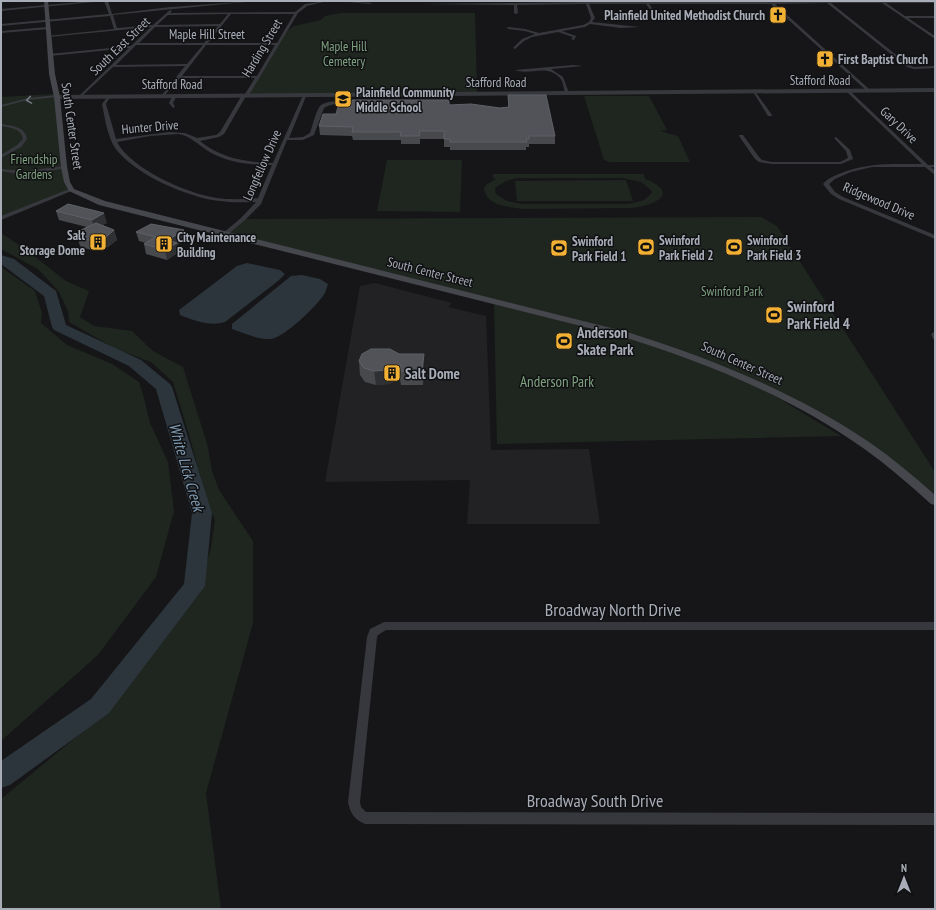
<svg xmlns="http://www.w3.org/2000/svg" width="936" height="910" viewBox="0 0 936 910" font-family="'PT Sans Narrow',sans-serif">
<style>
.built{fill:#222225}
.green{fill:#1e261f;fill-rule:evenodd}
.water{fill:#2c353c}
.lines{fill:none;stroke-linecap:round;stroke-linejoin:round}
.river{fill:#2c353c;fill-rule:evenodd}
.minor{fill:#37383d;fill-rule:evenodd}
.tertiary{fill:#37383d;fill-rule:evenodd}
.secondary{fill:#45474d;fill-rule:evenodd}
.wall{fill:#47494d}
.shaded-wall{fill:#2f3033}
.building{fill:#525359;stroke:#5f6168}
.oneway{stroke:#757881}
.labels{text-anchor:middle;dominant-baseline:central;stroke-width:3;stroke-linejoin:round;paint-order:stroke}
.far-poi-label{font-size:13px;font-weight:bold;fill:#a8adb8;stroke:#111113;text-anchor:start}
.far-street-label{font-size:13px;fill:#a8adb8;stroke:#111113}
.far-park-label{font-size:13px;fill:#7fa381;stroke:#111113}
.poi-label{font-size:15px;font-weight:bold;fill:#a8adb8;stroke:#111113;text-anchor:start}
.park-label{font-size:15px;fill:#7fa381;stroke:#111113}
.water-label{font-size:16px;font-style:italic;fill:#7f9bb3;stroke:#111113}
.near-street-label{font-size:18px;fill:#a8adb8;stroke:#111113}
</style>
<rect width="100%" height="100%" fill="#161618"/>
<path class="built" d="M375,283L452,303L448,307L486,316L491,450L589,449L600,524H467L470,480L325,482L360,286Z"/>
<path class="green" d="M340,13H475L477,93L247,95L284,33L294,26L321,20L325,16Z
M53,94L57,97L71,190L1,219V97Z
M584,96H649L667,130L660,131L678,136L690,162H609L604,160Z
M387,160H462L460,212L377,211Z
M493,174H644L645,179C682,193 654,206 631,208L523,209C509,207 486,206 484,188L487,184L496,179L493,178ZM517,178H622L641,182L651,190L652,193L644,200L629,204H523L507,201L496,194L495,188L506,181Z
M626,180L633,201H517L515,181Z
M761,217L777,226L935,472V492L928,495L859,441L740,375L841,436L497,444L494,304L649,342L225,234L243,219Z
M1,233L25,249L66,281L89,291L80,317L94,326L132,331L153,351L183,367L208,447L212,471L219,490L253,541V623L206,793L221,909H1V799L110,709L196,597L211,548L215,520L207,502L190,438L173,382L151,362L116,349L69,322L68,311L59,292L38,269L1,249Z
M1,267L35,291L42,313L41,323L67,345L112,364L139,382L144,398L150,423L168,462L174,511L156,577L98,655L1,741Z"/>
<path class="water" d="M247,263L280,270L285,274L278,281L225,322C210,327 193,320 180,315L179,310L237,266Z
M302,275L320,279L328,284C327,287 326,290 325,293C318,305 285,337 271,339C259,340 244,333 232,329V324L291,276Z"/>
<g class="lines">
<path class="river" d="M1,255L14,259L56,291L66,325L141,360L170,384L172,387L212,513L205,586L109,713L10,785L1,788V761L91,699L184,584L192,513L156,389L129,366L54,330L52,327L44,296L1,264Z"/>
<path class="minor" d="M92,1H104L1,11V9Z
M104,1H108L112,14L170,7L255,1L113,15L117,28L153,25L170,10L172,11L170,13L295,12L305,4L327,1L307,6L298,13L249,95L246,96L224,134L219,137L200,141C222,159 246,162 273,163L304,93L307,94L289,138L303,137L310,133C312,127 316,111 320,106C327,99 349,101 358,101L360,102L358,103C346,103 334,102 324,108L314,135L303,140H287L261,204L245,220L227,235H223V233L241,218L256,202C244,202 232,203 220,201C188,198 134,174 115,148C107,135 105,118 102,104L109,95H111L106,104L116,139L169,132L185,133L197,138L216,135L220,132L242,95L245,94L255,78H180L163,97L162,95L185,66L113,67L81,97L80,95L129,48L50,56L49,54L131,46L151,27L49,37L47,36L114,29L110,16L1,26V24L109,14ZM228,14L220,24L157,25L168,15ZM231,14H294L277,43H208ZM218,26L204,43H139L155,27ZM136,45H203L187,64L116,65ZM206,45H275L257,76H182ZM178,134C191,136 197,144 208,151C228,163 249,165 272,165L258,198C244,199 231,200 217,198C188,194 131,169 117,142L150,136Z
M339,1L372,3L370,4Z
M584,1H588V2H644L643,1L647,2L935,1V3H886L905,16H935V18H908L935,36V39L882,3H831L909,65L914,67L935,66V68L914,69L907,67L827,3L775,4L869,89V91H867L771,4H649L656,14L654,15L646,4H589L595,18L592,22L640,27L621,28L590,24L585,27L562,31L576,36L574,40L571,39L573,37L558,32L532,37L524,41L515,49L513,48L522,39L535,34L525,31L508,29L507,27L525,29L539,33L583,25L589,22L591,18L586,4L517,5L518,13L516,14L514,13V5L421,4L585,2Z
M48,27L49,29L1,33V31Z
M573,65L583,66L551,69L563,77L569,93L567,94L565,93C564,89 563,81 560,78C546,63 530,76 515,70Z
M752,90H754L772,115V116H768Z
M847,90H849L928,165H935V167H931L935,171V175L925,167H872L851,172L835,179L829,184L835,192L843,197L935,235V239L839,199L831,194L823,184C827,179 833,176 839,174C866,162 894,164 922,164L847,92Z
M175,94L177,95L173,103L175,107L173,108L169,103L173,95Z
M57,95L58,97L28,100L1,107V105L28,98Z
M1,124C12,126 25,126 27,139L21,147L1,158V155L17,145L23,139C21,128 10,128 1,126Z
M739,135H743L759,157L762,160L772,162H840L848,158L846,151L834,138L836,137L850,150L853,159L841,164H772L759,162L755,159L739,136Z
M64,166H66V168C45,172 22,176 1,171V169L24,171Z
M69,189L74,190L1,220V216Z
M934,332H935V340L933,339L931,334Z
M384,622H935V630H386L378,635L377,637L360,802L361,807L366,812L935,813V825L365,824C355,820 350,813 348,802L367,637L370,629Z"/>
<path class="tertiary" d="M935,88V92L57,99L54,97L57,95Z"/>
<path class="secondary" d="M44,1H48L55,74L60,97L67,167L70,182L74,189L105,201L627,332C713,359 794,392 869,442C892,458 914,476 935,495V505L931,504C909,484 887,465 863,448C790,396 706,363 621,336L99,205L69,191L64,182L61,167L54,97L49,74Z"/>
</g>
<path class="wall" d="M508,95L555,136V144H529V147H526V150H450V147H444V139H420V144H401V140H353L352,136L320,135L319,126L336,114L449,105L500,108L508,107Z
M56,211L107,223L102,225L114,230L117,240L108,247L92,250L84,248L80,246L77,236L87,227L59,220Z
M184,230L186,240L177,245L179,252L167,260L146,254L144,244L146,243L139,241L136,232Z
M399,354L424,368L423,385H401L400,379L389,384L376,385L365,382L360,375L359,361Z"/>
<path class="shaded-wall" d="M104,213L107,223L94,229L92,220Z
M114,230L117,240L108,247L92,250L89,240Z
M184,230L186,240L177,245L179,252L167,260L165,250L168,240Z
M424,354V368L423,385L422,371Z
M401,365L400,371V379L389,384L376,385L374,371Z"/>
<path class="building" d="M508,95H546L555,136H529V139H526L527,142H450V139H444V131H420L419,136H400L401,132H352L353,127L319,126L323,114H336L338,107H350L352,100H449V105L471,104L500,108L509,107Z
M68,204L104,213L92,220L56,211Z
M96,223L114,230L105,238L89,240L81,239L77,236L81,230Z
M151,224L184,230L168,240L177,243L165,250L144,244L156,237L136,232Z
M371,349H390L399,354H424L422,371H400L401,365L387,370L374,371L364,368L359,361L362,354Z"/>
<defs><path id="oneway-chevron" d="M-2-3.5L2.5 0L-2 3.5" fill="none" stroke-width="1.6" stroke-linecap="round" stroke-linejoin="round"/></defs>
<use class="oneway" href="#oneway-chevron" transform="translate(29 100) rotate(171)"/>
<defs>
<symbol id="church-square" viewBox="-11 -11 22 22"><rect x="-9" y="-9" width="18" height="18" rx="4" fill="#f2b134" stroke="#111113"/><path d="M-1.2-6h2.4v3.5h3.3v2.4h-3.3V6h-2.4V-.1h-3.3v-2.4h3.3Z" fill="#111"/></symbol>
<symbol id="school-square" viewBox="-11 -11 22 22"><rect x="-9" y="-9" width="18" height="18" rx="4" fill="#f2b134" stroke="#111113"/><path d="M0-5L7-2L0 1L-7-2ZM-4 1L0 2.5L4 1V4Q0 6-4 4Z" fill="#111"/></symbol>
<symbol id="building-square" viewBox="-11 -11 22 22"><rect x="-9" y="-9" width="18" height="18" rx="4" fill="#f2b134" stroke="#111113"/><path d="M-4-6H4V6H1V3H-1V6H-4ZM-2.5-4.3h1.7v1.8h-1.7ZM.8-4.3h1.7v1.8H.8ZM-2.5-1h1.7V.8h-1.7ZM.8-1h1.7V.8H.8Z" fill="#111"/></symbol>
<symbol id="stadium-square" viewBox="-11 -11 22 22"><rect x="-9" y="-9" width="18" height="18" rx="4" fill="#f2b134" stroke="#111113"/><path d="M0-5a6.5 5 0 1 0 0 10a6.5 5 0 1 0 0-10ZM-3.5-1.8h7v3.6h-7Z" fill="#111"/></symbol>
</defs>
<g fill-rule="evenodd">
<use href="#church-square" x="768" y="5" width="20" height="20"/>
<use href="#church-square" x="815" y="49" width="20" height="20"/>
<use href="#school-square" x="333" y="89" width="20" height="20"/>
<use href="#building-square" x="88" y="232" width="20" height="20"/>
<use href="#building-square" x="154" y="234" width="20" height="20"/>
<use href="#stadium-square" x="636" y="237" width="20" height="20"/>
<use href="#stadium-square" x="724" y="237" width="20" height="20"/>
<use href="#stadium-square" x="549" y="238" width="20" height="20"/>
<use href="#stadium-square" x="764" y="305" width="20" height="20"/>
<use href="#stadium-square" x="554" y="331" width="20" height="20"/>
<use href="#building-square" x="382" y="363" width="20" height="20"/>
</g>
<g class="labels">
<g class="far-poi-label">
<text x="765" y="15" text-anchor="end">Plainfield United Methodist Church</text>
<text x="838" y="59">First Baptist Church</text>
<text x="356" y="92">Plainfield Community<tspan x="356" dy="15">Middle School</tspan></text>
<text x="85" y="235" text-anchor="end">Salt<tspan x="85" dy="15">Storage Dome</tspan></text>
<text x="177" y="237">City Maintenance<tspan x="177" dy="15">Building</tspan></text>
<text x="659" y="240">Swinford<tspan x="659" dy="15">Park Field 2</tspan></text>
<text x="747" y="240">Swinford<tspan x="747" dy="15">Park Field 3</tspan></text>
<text x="572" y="241">Swinford<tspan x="572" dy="15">Park Field 1</tspan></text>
</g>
<g class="far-street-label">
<text x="207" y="34">Maple Hill Street</text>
<text transform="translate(120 46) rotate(-44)">South East Street</text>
<text transform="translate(262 48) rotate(-59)">Harding Street</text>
<text x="820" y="80">Stafford Road</text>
<text x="496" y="82">Stafford Road</text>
<text x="172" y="84">Stafford Road</text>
<text transform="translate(899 125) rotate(44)">Gary Drive</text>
<text transform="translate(72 126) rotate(82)">South Center Street</text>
<text transform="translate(150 127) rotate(-5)">Hunter Drive</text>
<text transform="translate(262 165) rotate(-66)">Longfellow Drive</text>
<text transform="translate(879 201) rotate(23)">Ridgewood Drive</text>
<text transform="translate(430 272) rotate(14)">South Center Street</text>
<text transform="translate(742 363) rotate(24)">South Center Street</text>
</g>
<g class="far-park-label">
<text x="344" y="46">Maple Hill<tspan x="344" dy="15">Cemetery</tspan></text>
<text x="34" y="159">Friendship<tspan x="34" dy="15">Gardens</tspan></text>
<text x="732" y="291">Swinford Park</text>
</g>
<g class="poi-label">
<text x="787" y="306">Swinford<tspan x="787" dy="17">Park Field 4</tspan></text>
<text x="577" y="332">Anderson<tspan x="577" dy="17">Skate Park</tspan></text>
<text x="405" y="373">Salt Dome</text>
</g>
<g class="park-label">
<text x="557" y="381">Anderson Park</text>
</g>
<g class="water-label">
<text transform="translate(187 467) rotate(74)">White Lick Creek</text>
</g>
<g class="near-street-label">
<text x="613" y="609">Broadway North Drive</text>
<text x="595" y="800">Broadway South Drive</text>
</g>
</g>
<rect width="936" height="910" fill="none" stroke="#a8adb8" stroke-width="4"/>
<g transform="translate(904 878)" stroke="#111113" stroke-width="3" paint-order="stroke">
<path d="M0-3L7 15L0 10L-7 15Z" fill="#a8adb8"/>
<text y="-6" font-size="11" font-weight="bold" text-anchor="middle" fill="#a8adb8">N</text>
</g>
</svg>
